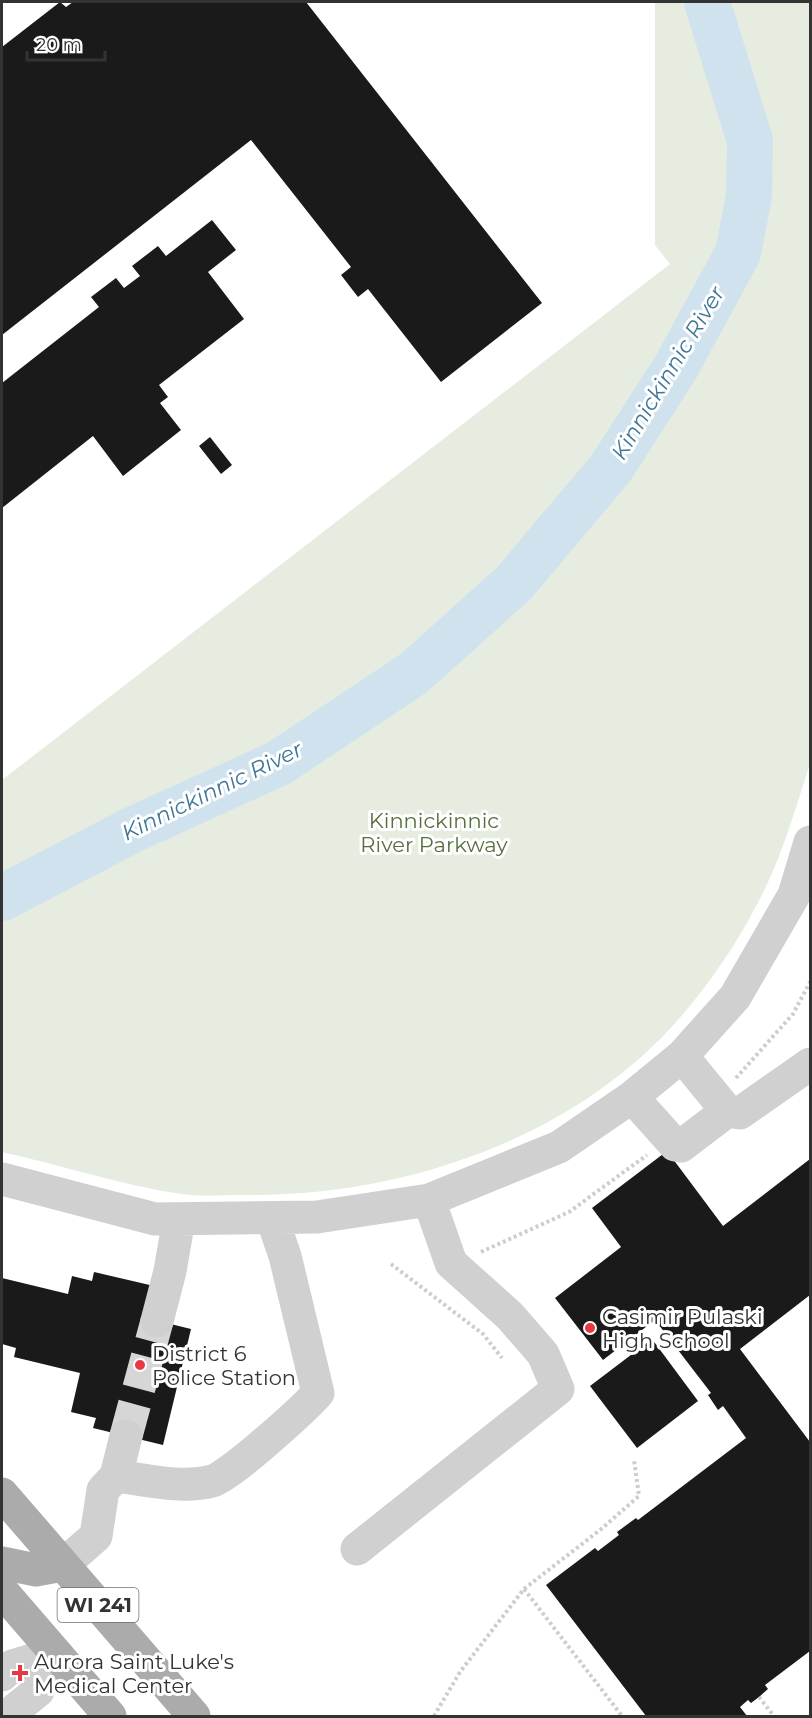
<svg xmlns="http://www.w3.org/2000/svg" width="812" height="1718" viewBox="0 0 812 1718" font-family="Montserrat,sans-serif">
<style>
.green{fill:#e6ecdf}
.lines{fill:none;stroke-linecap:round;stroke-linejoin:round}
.river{stroke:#cfe2ee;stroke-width:46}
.building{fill:#1a1a1a}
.minor-tunnel{stroke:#d6d6d6;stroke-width:33;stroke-dasharray:33 16;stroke-linecap:butt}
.path{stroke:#cdcdcd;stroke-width:4;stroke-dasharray:3 3;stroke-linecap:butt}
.minor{stroke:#d0d0d0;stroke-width:33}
.major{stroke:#ababab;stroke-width:33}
.poi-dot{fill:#e63946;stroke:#fff;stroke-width:2}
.labels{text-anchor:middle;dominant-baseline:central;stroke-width:6;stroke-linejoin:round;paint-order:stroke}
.shield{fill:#fff;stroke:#707070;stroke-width:1.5}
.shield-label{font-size:20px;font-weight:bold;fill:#333}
.park-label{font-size:21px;fill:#56703f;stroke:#fff}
.poi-label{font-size:21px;fill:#333;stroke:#fff;text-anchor:start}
.water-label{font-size:22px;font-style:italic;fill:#3f7597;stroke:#fff}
</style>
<rect width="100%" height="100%" fill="#fff"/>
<path class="green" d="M655,2H810V764C798,800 788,836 773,871C753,917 725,963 693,1002C588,1135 408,1197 243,1195C223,1195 201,1197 181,1194C121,1185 61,1165 2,1152V780L670,264L655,245Z"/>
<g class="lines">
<path class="river" d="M2,898L132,830L279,763L414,673L514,583L611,468L676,367L738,253L749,196L750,141L707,2"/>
</g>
<path class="building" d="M60,2L66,7L73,2H306L542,303L441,382L368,289L358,297L341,275L351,267L251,140L2,335V47Z
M212,220L236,250L208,272L244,319L159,385L168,397L160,403L181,430L123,476L93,436L2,508V383L99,307L91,297L116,278L124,288L140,276L132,266L158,246L166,256Z
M210,437L232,465L221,474L199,446Z
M667,1151L723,1226L810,1159V1295L740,1349L810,1442V1651L765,1685L768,1689L759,1697L751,1703L748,1700L740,1707L747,1716H646L546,1585L595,1548L598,1551L619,1535L617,1532L636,1518L638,1520L746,1438L723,1406L718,1410L708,1395L711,1393L655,1320L603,1360L555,1298L621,1247L592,1208Z
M94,1272L154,1286L146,1318L191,1329L163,1445L93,1428L96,1418L71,1412L80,1373L14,1357L16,1348L2,1344V1278L68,1294L72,1276L92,1281Z
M652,1339L698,1401L637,1448L590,1386Z"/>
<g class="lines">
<path class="minor-tunnel" d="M126,1436L157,1321"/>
<path class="path" d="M736,1078L793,1014L810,982
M481,1252L569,1212L647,1155
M391,1264L483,1334L502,1358
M524,1589L622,1716
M759,1697L774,1716
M434,1716L460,1672L524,1589L600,1530L639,1496L634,1460"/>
<path class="minor" d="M682,1056L727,1111L740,1113L810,1064
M632,1097L675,1145L681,1146L727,1111
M2,1179L155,1219L317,1217L429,1200L559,1147L632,1097L682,1056L735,997L794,895L810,842
M157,1321L170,1271L179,1219
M116,1476L126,1436
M357,1549L558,1389L543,1354L510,1316L451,1263L429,1200
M63,1565L96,1536L103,1490L116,1476C147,1480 182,1489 212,1481C229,1477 304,1409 318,1393L285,1256L272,1218
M2,1675L12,1666L55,1653L38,1691L7,1716"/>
<path class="major" d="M2,1494L194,1716
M2,1563L36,1570L63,1565
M2,1591L110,1716"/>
</g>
<g class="poi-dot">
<circle cx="590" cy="1328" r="6"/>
<circle cx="140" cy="1365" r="6"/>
<path d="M17 1664h6v6h6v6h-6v6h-6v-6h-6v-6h6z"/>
</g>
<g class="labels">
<rect class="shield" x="57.5" y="1588" width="81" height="34" rx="4.5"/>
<g class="shield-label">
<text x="98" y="1605">WI 241</text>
</g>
<g class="park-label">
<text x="434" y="820">Kinnickinnic<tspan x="434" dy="24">River Parkway</tspan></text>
</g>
<g class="poi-label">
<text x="602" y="1316">Casimir Pulaski<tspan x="602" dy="24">High School</tspan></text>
<text x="152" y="1353">District 6<tspan x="152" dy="24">Police Station</tspan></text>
<text x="34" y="1661">Aurora Saint Luke's<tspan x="34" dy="24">Medical Center</tspan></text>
</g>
<g class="water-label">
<text transform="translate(668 373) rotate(-59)">Kinnickinnic River</text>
<text transform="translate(212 791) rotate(-26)">Kinnickinnic River</text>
</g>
</g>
<rect width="812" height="1718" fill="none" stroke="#333333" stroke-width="6"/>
<path d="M27 51v9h78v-9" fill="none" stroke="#333333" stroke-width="3"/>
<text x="36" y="51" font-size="18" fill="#333333" stroke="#ffffff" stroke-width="4.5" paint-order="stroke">20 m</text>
</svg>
